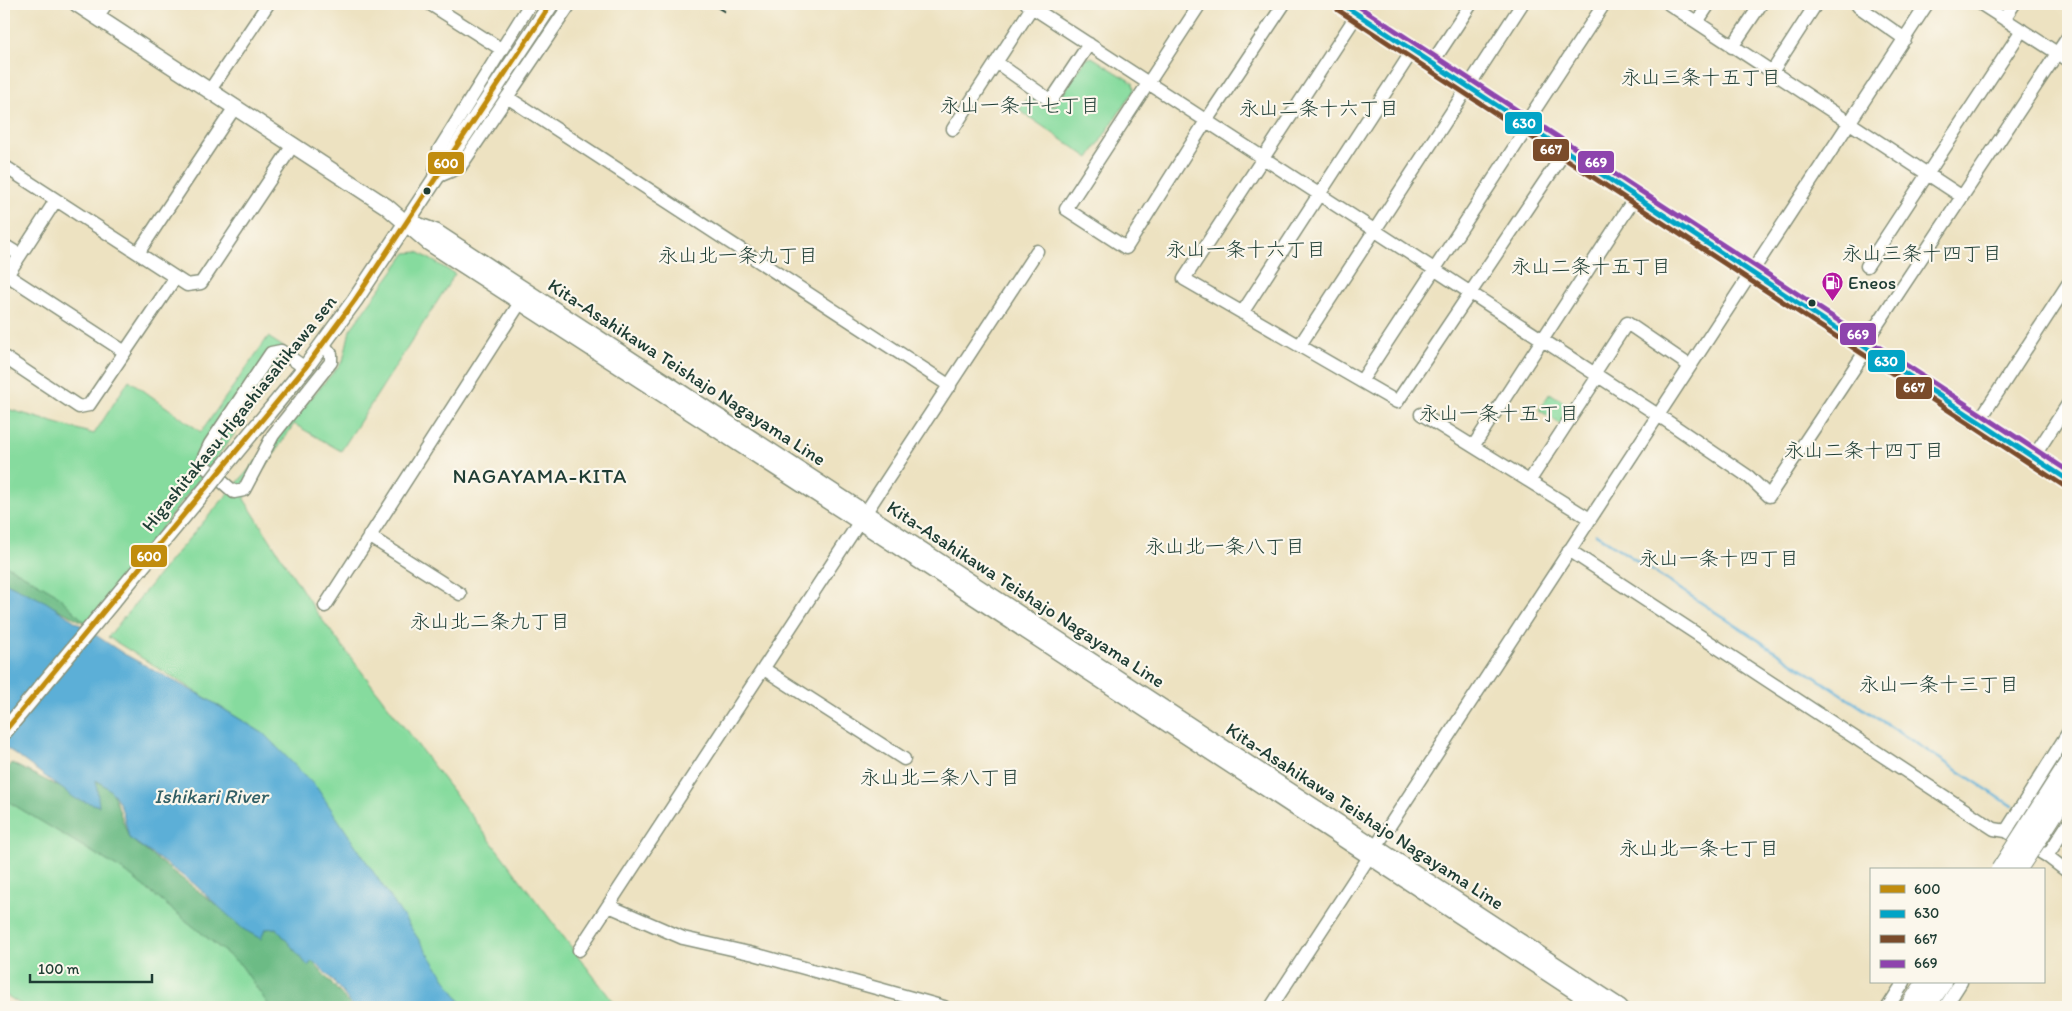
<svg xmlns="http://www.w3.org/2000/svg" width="2072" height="1011" viewBox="0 0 2072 1011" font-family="Itim,'Klee One',sans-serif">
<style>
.green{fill:#86db9e;stroke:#528c69}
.forest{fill:#6cbb85;stroke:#467c5c}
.water{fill:#5cafd7;stroke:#3e7686}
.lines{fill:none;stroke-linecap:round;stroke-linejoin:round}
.stream{stroke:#5cafd7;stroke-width:2.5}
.minor-casing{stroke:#86907a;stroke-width:15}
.major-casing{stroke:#86907a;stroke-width:18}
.highway-casing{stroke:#86907a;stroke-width:20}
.minor{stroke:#fff;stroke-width:12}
.major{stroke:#fff;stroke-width:15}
.highway{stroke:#fff;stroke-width:18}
.rail{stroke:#1f3d34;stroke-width:2.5}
.major-bridge-casing{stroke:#86907a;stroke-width:18;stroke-linecap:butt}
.highway-bridge-casing{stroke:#86907a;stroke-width:20;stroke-linecap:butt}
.major-bridge{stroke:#fff;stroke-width:15}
.highway-bridge{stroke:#fff;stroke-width:18}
.bus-1-casing{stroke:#fbf7ec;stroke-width:9}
.bus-2-casing{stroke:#fbf7ec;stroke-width:9}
.bus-3-casing{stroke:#fbf7ec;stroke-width:9}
.bus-4-casing{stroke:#fbf7ec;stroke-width:9}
.bus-1{stroke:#c18c0d;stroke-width:5}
.bus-2{stroke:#02a4c6;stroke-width:5}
.bus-3{stroke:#7a4b2a;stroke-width:5}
.bus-4{stroke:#8e44ad;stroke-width:5}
.bus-dot{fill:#1f3d34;stroke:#fbf7ec;stroke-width:2}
.labels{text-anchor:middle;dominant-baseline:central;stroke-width:4.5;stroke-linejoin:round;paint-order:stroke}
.poi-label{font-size:19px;fill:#1f3d34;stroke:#fbf7ec;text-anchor:start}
.street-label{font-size:19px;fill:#1f3d34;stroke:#fbf7ec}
.neighbourhood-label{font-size:20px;fill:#1f3d34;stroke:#fbf7ec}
.water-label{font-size:20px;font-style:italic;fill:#315f65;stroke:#fbf7ec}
.quarter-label{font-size:21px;letter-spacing:1px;fill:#1f3d34;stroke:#fbf7ec}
.line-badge{stroke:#fbf7ec;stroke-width:2}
.badge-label{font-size:14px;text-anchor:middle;font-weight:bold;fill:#fff}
</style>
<rect width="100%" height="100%" fill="#fbf7ec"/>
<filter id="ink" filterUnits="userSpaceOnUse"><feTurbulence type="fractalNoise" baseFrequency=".02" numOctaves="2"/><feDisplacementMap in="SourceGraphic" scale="10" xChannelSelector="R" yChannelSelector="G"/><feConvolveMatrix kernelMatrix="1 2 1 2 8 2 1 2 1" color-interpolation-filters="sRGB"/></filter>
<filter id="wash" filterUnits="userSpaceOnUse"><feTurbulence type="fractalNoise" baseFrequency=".0096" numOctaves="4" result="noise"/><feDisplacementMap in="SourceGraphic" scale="20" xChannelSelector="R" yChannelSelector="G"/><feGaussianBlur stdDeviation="1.12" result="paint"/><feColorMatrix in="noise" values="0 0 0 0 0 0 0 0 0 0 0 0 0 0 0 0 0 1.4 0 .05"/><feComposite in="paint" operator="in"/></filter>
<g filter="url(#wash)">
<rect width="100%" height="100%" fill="#ede2c1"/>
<path class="green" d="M1092,57L1133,83L1134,90L1089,158L1019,110L1032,92L1054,107L1086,59Z
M418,252L455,274L341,451L294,424L244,499L317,613L617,1007H464L264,734L108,637L173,557L343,361L350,330L406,253Z
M268,337L296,355L87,624L54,593L4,564V408L94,434L129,380L201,432Z
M1550,393L1571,407L1560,424L1539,410Z
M4,799L127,873L241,965L270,1007H25L4,994Z"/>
<path class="forest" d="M4,564L55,593L87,624L4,582Z
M11,763L98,806L95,780L112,790L129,838L260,938L265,929L276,928L308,965L312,961L352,1007H270L241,965L127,873L4,799V773Z"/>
<path class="water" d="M4,582L46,602L124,654L204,697L264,734L317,788L464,1007H353C341,990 328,973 312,961L308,966L276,928L265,929L261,939L243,929L193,883L129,838C122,810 122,795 96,780L99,806L76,799L4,746Z"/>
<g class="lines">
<path class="stream" d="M1596,534L2012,806
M2066,841L2068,843"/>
</g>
</g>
<g filter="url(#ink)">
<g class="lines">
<defs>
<path id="minor" d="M430,4L501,49
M1027,4L1658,415L1749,477L1769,496L1867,349
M1200,4L1066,209L1126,248L1206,121L1284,4
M1364,4L1184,279L1397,402L1566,150
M1669,4L1961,196
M1981,4L2068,60
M1858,6L1905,39
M97,17L106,4
M2004,19L2014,4
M1697,22L1709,4
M1732,47L1761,4
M996,62L1051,101L1089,44
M1432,63L1471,4
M1772,72L1816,4
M210,90L268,4
M507,97L950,386
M1526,123L1604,4
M953,129L1034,4
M4,166L187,285L201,283L293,145
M434,178L460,167L570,4
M434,178L439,150L530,4
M4,245L20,255
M138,253L235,107
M1867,266L2022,30
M7,275L125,352
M4,280L56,200
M1242,313L1413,50
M1300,345L1522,4
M1863,346L2068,37
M4,357L79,407L89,405L175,278
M305,368L281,351L271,353L210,444L203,459V465L234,492L244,490L273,435L331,362V354L323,344
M1594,374L1627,323L1690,366
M1362,380L1529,125
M1421,414L1590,519
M1979,421L2068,284
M1474,445L1636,196
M2033,458L2068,404
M1530,480L1598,376
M369,536L460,594
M1569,550L1994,829L2006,831
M325,606L525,295
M764,669L904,759
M2068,733L2006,831L2047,856L2068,872
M2047,856L2068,824
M609,906L683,938L754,954L944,1007
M579,950L1037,251
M1271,1007L1927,4
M1888,1007L1904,982
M1945,1007L1961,982"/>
<path id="major" d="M77,4L386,206L429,243L860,522L1599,1007
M412,223L436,232L1620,1007
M220,471L305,368L355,300L551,4
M4,732L206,489"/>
<path id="highway" d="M1342,4L2068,480
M2027,828L2068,764
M2039,837L2068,791
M1909,1007L1926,982
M1926,1007L1943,982"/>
</defs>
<use href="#minor" class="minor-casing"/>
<use href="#major" class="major-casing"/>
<use href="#highway" class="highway-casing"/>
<use href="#minor" class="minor"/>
<use href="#major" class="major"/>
<use href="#highway" class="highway"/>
<path class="rail" d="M712,4L724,11"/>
<defs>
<path id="major-bridge" d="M206,489L220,471"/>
<path id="highway-bridge" d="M2000,870L2027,828
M2017,870L2039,837"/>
</defs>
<use href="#major-bridge" class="major-bridge-casing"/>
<use href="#highway-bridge" class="highway-bridge-casing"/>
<use href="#major-bridge" class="major-bridge"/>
<use href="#highway-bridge" class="highway-bridge"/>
<defs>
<path id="bus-1" d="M4,732L305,368L355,300L551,4"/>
<path id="bus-2" d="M1342,4L2068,480"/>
<path id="bus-3" d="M1338,10L2064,486"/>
<path id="bus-4" d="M1355,4L2068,471"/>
</defs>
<use href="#bus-1" class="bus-1-casing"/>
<use href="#bus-2" class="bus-2-casing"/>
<use href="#bus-3" class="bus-3-casing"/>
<use href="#bus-4" class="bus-4-casing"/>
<use href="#bus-1" class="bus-1"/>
<use href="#bus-2" class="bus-2"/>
<use href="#bus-3" class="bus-3"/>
<use href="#bus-4" class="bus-4"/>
</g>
</g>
<defs>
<symbol id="fuel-pin" viewBox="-11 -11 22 30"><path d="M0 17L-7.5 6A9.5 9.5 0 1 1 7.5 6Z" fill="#b5179e" stroke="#fbf7ec"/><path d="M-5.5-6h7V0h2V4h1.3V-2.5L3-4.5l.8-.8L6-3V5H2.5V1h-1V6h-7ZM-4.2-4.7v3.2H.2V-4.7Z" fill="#fff"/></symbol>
</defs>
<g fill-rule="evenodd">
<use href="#fuel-pin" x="1820" y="270" width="25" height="34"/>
</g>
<g class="bus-dot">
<circle cx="427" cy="191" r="4.5"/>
<circle cx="1812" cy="303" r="4.5"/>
</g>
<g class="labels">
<g class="poi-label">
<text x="1848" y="282">Eneos</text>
</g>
<g class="street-label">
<text transform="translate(687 372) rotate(33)">Kita-Asahikawa Teishajo Nagayama Line</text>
<text transform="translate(239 413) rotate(-51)">Higashitakasu Higashiasahikawa sen</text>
<text transform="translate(1026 594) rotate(33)">Kita-Asahikawa Teishajo Nagayama Line</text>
<text transform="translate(1365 816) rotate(33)">Kita-Asahikawa Teishajo Nagayama Line</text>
</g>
<g class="neighbourhood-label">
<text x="1701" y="77">永山三条十五丁目</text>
<text x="1020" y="105">永山一条十七丁目</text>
<text x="1319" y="108">永山二条十六丁目</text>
<text x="1246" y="249">永山一条十六丁目</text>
<text x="1922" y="253">永山三条十四丁目</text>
<text x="738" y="255">永山北一条九丁目</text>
<text x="1591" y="266">永山二条十五丁目</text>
<text x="1499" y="413">永山一条十五丁目</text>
<text x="1864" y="450">永山二条十四丁目</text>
<text x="1225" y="546">永山北一条八丁目</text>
<text x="1719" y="558">永山一条十四丁目</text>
<text x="490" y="621">永山北二条九丁目</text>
<text x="1939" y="684">永山一条十三丁目</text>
<text x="940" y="777">永山北二条八丁目</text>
<text x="1699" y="848">永山北一条七丁目</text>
</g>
<g class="water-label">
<text x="211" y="796">Ishikari River</text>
</g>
<g class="quarter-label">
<text x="540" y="475">NAGAYAMA-KITA</text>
</g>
</g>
<g class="line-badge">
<rect x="1504" y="111" width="39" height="24" rx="5" fill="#02a4c6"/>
<rect x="1532" y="138" width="38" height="24" rx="5" fill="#7a4b2a"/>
<rect x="1577" y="150" width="38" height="24" rx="5" fill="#8e44ad"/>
<rect x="427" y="151" width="38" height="24" rx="5" fill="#c18c0d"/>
<rect x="1839" y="322" width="38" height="24" rx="5" fill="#8e44ad"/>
<rect x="1867" y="349" width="39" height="24" rx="5" fill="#02a4c6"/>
<rect x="1895" y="376" width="38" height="24" rx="5" fill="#7a4b2a"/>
<rect x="130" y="544" width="38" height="24" rx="5" fill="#c18c0d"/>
</g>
<g class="badge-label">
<text x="1524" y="128">630</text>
<text x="1551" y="154">667</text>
<text x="1596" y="167">669</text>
<text x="446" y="168">600</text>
<text x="1858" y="339">669</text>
<text x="1886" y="366">630</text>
<text x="1914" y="392">667</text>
<text x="149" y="561">600</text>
</g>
<rect width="2072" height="1011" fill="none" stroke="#fbf7ec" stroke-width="20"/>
<rect x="1870" y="868" width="175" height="115" fill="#fbf7ec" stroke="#a3ada2"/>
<rect x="1880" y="885" width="25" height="8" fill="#c18c0d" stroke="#a3ada2"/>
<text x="1914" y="894" font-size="15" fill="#1f3d34">600</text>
<rect x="1880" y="910" width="25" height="8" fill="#02a4c6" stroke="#a3ada2"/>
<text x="1914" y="918" font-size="15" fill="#1f3d34">630</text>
<rect x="1880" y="935" width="25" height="8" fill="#7a4b2a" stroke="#a3ada2"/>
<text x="1914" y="944" font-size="15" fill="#1f3d34">667</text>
<rect x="1880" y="960" width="25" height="8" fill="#8e44ad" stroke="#a3ada2"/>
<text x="1914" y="968" font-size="15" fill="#1f3d34">669</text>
<path d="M30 974v8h122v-8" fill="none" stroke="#1f3d34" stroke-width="2.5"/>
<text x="38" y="974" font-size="15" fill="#1f3d34" stroke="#fbf7ec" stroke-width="4" paint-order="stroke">100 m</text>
</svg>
